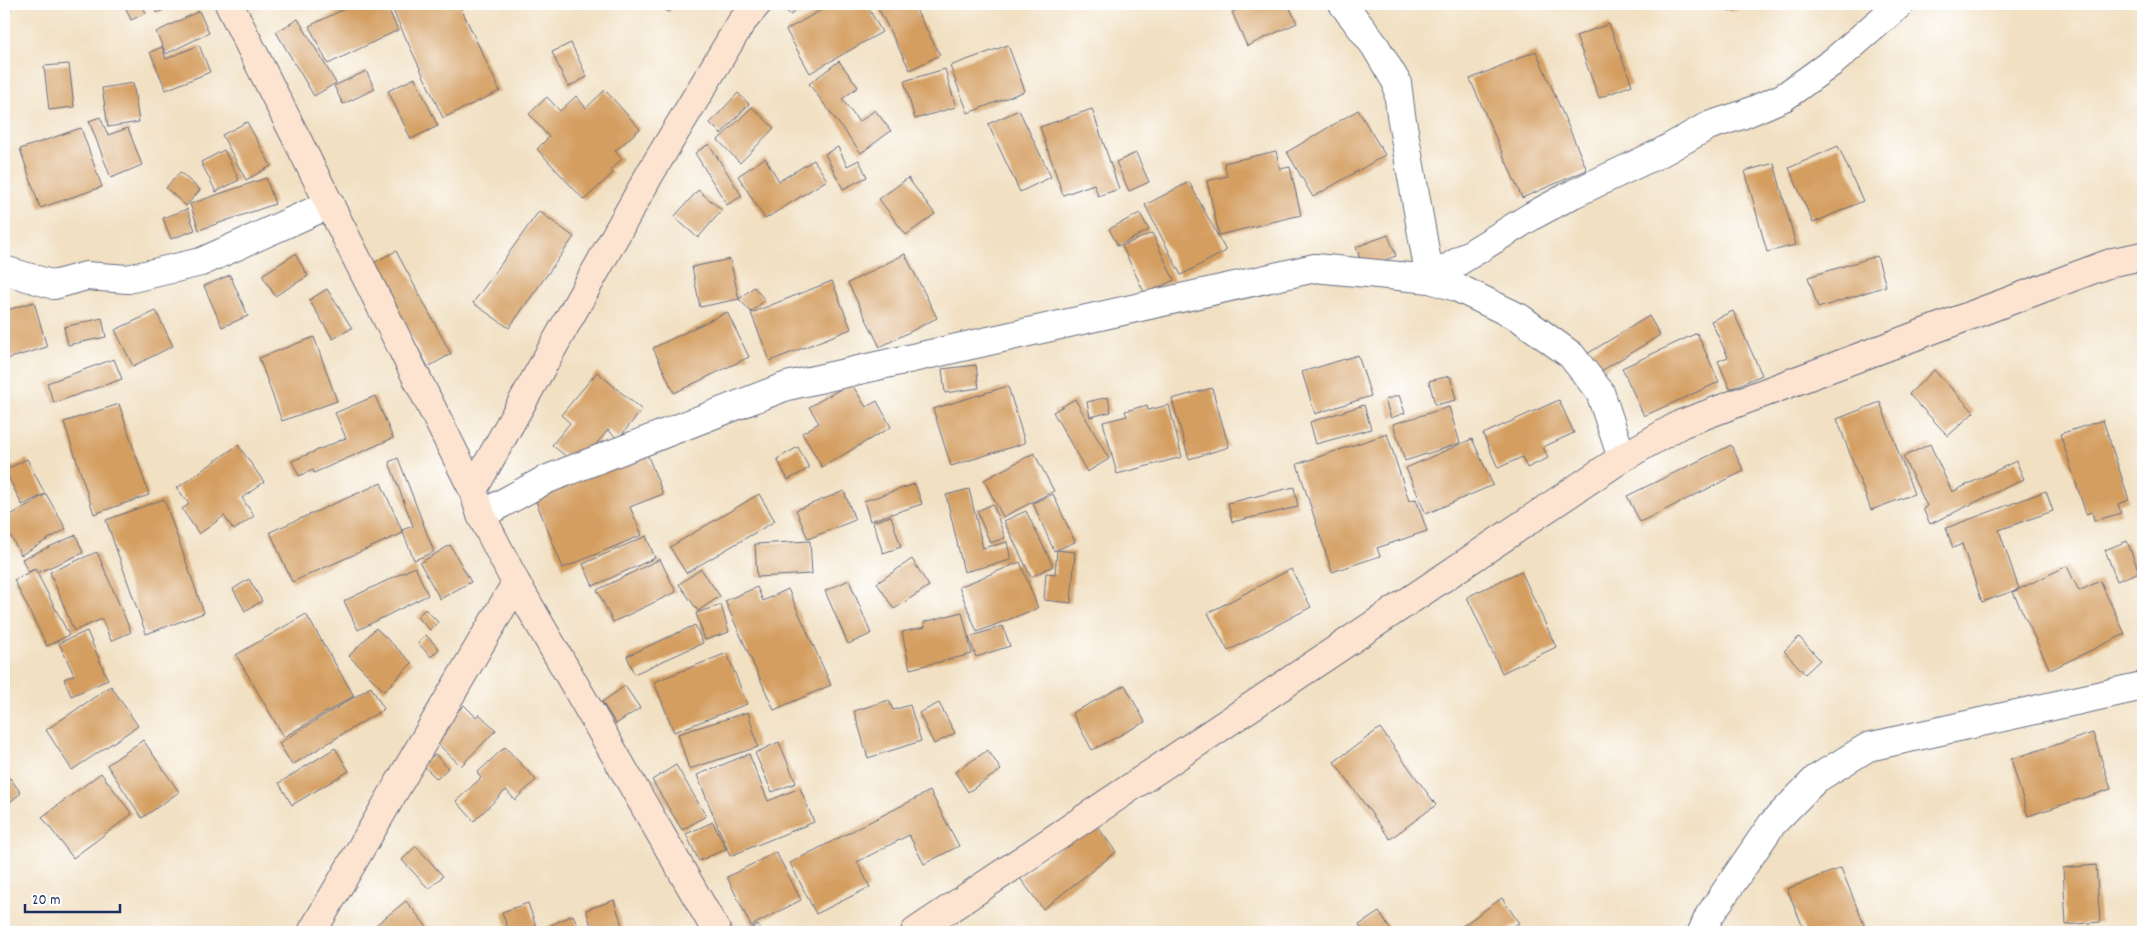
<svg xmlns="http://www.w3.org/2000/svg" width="2147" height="936" viewBox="0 0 2147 936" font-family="Dekko,sans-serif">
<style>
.building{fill:#d49e61}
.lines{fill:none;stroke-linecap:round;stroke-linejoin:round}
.street-casing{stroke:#666d81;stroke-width:30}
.secondary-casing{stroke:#666d81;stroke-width:30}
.street{stroke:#fff;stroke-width:28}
.secondary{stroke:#fde4d1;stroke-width:28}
</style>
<rect width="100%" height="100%" fill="#fff"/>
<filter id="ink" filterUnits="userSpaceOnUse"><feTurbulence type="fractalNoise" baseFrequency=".02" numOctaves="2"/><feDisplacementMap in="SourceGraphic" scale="10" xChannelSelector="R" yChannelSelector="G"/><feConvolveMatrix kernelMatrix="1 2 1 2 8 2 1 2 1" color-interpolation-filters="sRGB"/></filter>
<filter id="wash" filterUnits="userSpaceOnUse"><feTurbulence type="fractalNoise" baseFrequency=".0096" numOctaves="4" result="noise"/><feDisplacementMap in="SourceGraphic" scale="20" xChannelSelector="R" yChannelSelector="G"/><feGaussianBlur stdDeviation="1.12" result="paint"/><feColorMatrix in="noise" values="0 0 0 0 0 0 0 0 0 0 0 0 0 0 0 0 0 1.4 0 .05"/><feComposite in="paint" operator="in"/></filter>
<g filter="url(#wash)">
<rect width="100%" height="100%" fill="#f1e0c2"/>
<g id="blocks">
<path class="building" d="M4,4H10V12L4,13Z
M124,4H142L146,13L131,20Z
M153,4H170L171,6L157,13Z
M355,4H386L398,30L328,64L309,26Z
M390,4H459L500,91L443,118Z
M662,4H679L668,12Z
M778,4H800L791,15Z
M832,4H866L882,32L810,73L786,30Z
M876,4H913L940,55L910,70Z
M1251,4H1288L1297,23L1247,46L1232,12Z
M1727,4H1754L1729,12Z
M199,11L209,33L166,54L156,32Z
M298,19L336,83L314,96L276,32Z
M1609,24L1632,85L1599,98L1576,36Z
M571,43L587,77L568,87L552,52Z
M199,45L210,72L166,90L150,52L162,47L166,59Z
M1008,45L1025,91L968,113L950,66Z
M1536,51L1587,170L1522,198L1470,79Z
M839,61L858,87L842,99L859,122L875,110L891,131L861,153L809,84Z
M69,64L74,107L49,110L44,66Z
M945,69L956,107L915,119L904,81Z
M366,71L375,89L343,104L334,86Z
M415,78L438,126L411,139L388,91Z
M133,83L139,122L108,127L102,88Z
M605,90L640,129L615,151L622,159L610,170L613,173L584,200L537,149L549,137L529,114L547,97L560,111L576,96L586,108Z
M738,93L749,104L721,134L710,123Z
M752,107L774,128L740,163L718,140Z
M1092,109L1119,189L1098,196L1094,184L1063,195L1040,127Z
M1019,110L1051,177L1020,192L988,124Z
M1358,110L1385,155L1313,197L1287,152Z
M100,117L108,135L128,128L142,165L111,178L89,121Z
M247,122L271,166L246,180L222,135Z
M81,128L102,187L40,208L20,149Z
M709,144L742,196L727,205L695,153Z
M1838,146L1863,201L1813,223L1789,168Z
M838,147L847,166L859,160L867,177L843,189L825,154Z
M224,150L239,180L216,192L201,162Z
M1276,151L1280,169L1290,167L1301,215L1219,235L1207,181L1227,176L1224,163Z
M1136,153L1149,182L1129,191L1116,162Z
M765,158L779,181L814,160L827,180L765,219L738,176Z
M1774,163L1796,245L1767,252L1745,171Z
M180,172L200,190L186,206L166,188Z
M266,178L275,204L199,230L190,204Z
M908,178L935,214L906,235L879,199Z
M1189,182L1226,251L1181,275L1145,205Z
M698,190L722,210L698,238L674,217Z
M187,209L195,230L171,239L163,218Z
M539,211L574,237L509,328L473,303Z
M1140,213L1149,230L1118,246L1109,229Z
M1152,233L1174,280L1145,294L1122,246Z
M1388,235L1396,256L1363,268L1356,247Z
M396,251L451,354L428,367L373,263Z
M295,254L308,276L275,296L262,275Z
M905,254L937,318L880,347L848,283Z
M1877,256L1886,286L1818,308L1808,277Z
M730,259L739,299L700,307L692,267Z
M230,275L248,316L222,327L204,286Z
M832,281L851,329L770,361L751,313Z
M754,287L765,300L751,312L739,299Z
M327,289L352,328L333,339L309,300Z
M34,302L47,347L4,360V311Z
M156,311L173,346L133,366L115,330Z
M1733,311L1762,375L1730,389L1718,361L1728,357L1711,321Z
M727,312L749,357L674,393L653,348Z
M1649,316L1660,335L1593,376L1582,357Z
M102,318L106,337L68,345L64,327Z
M1697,333L1719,382L1644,416L1622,368Z
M314,337L337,401L282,421L259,358Z
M1358,355L1371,396L1315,414L1302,372Z
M114,359L122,379L54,403L47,383Z
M976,365L979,388L945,393L942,369Z
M1934,370L1974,412L1948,436L1909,394Z
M597,372L642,410L618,439L608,430L578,466L552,445L570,423L561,415Z
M1450,376L1456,400L1435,405L1429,381Z
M851,383L866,407L877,401L891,427L822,467L802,433L819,423L809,407Z
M1008,386L1025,443L951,466L933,409Z
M1212,388L1229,447L1189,459L1172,399Z
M1399,395L1405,413L1391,418L1385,400Z
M375,396L393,438L314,473L313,470L299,476L292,461L346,438L335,413Z
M1108,397L1111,412L1090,417L1087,402Z
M1075,399L1109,459L1087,472L1053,412Z
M1559,400L1574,433L1543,447L1548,458L1527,468L1522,457L1498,468L1483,434Z
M1880,402L1914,494L1871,510L1837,419Z
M119,404L149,495L94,514L64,422Z
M1147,405L1148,410L1169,405L1182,457L1117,474L1103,422L1127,416L1125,411Z
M1364,405L1371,429L1316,444L1310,422Z
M1449,407L1460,443L1405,461L1393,424Z
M2103,420L2129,500L2118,504L2121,513L2094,521L2092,512L2086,514L2060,434Z
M1387,434L1409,501L1416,499L1427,531L1377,548L1380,556L1332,572L1297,464Z
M1472,439L1493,485L1426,514L1406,468Z
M1930,444L1952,492L2016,461L2024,479L1930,524L1923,509L1927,506L1903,457Z
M238,445L264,482L242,498L254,516L234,530L224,516L199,534L182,509L189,504L177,488Z
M1731,445L1744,471L1640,522L1627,496Z
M644,446L663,494L630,507L642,535L563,568L533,494Z
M798,447L809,468L788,480L777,459Z
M1034,453L1054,491L1003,517L984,480Z
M398,458L434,552L414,560L402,530L413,526L389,462Z
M27,459L45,494L22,505L5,470Z
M381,483L403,533L292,582L270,532Z
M915,484L922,504L870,521L864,501Z
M1294,487L1298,507L1232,522L1228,503Z
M969,489L983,548L1007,542L1011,560L964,572L946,495Z
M844,491L855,520L808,539L796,510Z
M2046,491L2053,511L1999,530L2019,589L1982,602L1962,544L1953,548L1946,528Z
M46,494L66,529L21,555L4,524V519Z
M759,494L775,521L686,573L670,547Z
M1053,494L1075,542L1054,551L1033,503Z
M164,499L204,613L146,634L106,520Z
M993,504L1005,538L990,543L977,511Z
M1026,511L1053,566L1031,577L1004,521Z
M891,516L901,547L883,553L873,522Z
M76,535L83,553L39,572L37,568L28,572L22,559Z
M646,536L655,558L593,586L583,564Z
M810,541L812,574L757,577L755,544Z
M2127,541L2139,572L2117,581L2105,550Z
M450,545L471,582L440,599L420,563Z
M1057,550L1075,552L1071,603L1044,600L1046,573L1055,574Z
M97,552L131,632L111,641L102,619L74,631L50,572Z
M660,559L676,592L613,622L597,590Z
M912,559L929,586L894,609L877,583Z
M1020,562L1038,608L977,632L959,587Z
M2067,566L2079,591L2100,581L2125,634L2050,670L2013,592Z
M415,567L428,595L358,630L344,601Z
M35,569L69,635L47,646L14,580Z
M701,569L720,596L698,611L679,584Z
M1291,569L1311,607L1228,651L1208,613Z
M1521,571L1556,647L1502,673L1467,597Z
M249,579L262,601L245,611L233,589Z
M849,580L871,634L848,644L825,591Z
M757,587L763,601L788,589L831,685L774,710L725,601Z
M721,605L729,632L705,640L696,613Z
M425,609L438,622L430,630L417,617Z
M962,612L972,654L910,669L902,632L925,627L924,622Z
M306,614L354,696L284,737L236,655Z
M695,625L703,643L634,674L627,656Z
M1003,626L1010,646L976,657L969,637Z
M376,628L412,663L384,691L349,656Z
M87,631L108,680L71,696L64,679L74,675L59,643Z
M426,635L439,649L431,657L418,643Z
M1799,637L1820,660L1805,674L1784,651Z
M727,653L747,704L674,732L654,682Z
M1125,685L1145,722L1092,750L1072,713Z
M111,686L138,726L72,770L46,730Z
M625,686L640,708L616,724L602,702Z
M371,687L384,709L292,765L279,743Z
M889,700L893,710L910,705L921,741L868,758L854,711Z
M939,703L955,733L934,744L919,713Z
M464,705L476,717L479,714L496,730L461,766L432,738Z
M748,712L758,747L689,769L678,734Z
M1380,728L1436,805L1390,839L1334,762Z
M2093,733L2111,789L2028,816L2011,759Z
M143,740L179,792L142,818L107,765Z
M779,742L796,783L772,792L755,753Z
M505,747L536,780L515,800L506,790L474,821L456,801L481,778L477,773Z
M335,748L349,771L292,805L279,783Z
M988,750L1001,770L968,792L955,772Z
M435,754L448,768L437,779L423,765Z
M749,754L768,801L800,788L814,822L730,856L697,775Z
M676,765L706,816L682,830L652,780Z
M101,773L132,814L73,858L42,817Z
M10,778L21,793L4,807V783Z
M930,791L959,846L924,864L909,835L857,862L870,887L816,914L790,863Z
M713,822L726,849L699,861L686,834Z
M1094,822L1116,852L1043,909L1020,878Z
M416,846L443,876L429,889L402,860Z
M776,852L801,900L751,926L727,877Z
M2096,865L2100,922L2066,925L2063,868Z
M1841,868L1867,932H1805L1787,889Z
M1502,898L1519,923L1505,932H1460L1458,929Z
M614,900L624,932H593L586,910Z
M406,901L431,932H367Z
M528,903L538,932H509L502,912Z
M1379,912L1392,932H1363L1359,925Z
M573,915L581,932H541L540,930Z
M758,925L761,932H742Z"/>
</g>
</g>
<g filter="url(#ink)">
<use href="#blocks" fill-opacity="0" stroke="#666d81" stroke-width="1"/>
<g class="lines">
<defs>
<path id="street" d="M1343,4L1375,46L1397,83L1401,115L1430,279L1532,216L1573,194L1662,152L1708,126L1742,115L1784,97L1834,61L1900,4
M4,270L54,285L86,276L128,279L201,262L330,204
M481,515L545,480L787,386L1315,268L1430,279L1456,287L1520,318L1571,355L1600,392L1622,458
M1702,932L1709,916L1772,824L1816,779L1868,747L2143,686"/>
<path id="secondary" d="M229,4L473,490L481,515L516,583L717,932
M473,490L651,172L741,23L757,4
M312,932L516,583
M915,932L1622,458L1681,424L2113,262L2143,256"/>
</defs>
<use href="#street" class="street-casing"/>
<use href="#secondary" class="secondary-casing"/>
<use href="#street" class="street"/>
<use href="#secondary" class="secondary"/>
</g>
</g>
<rect width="2147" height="936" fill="none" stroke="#fff" stroke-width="20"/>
<path d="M25 904v8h95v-8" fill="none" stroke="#1b2f5e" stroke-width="2.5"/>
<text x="32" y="904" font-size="15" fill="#1b2f5e" stroke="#ffffff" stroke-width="4" paint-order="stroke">20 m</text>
</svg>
